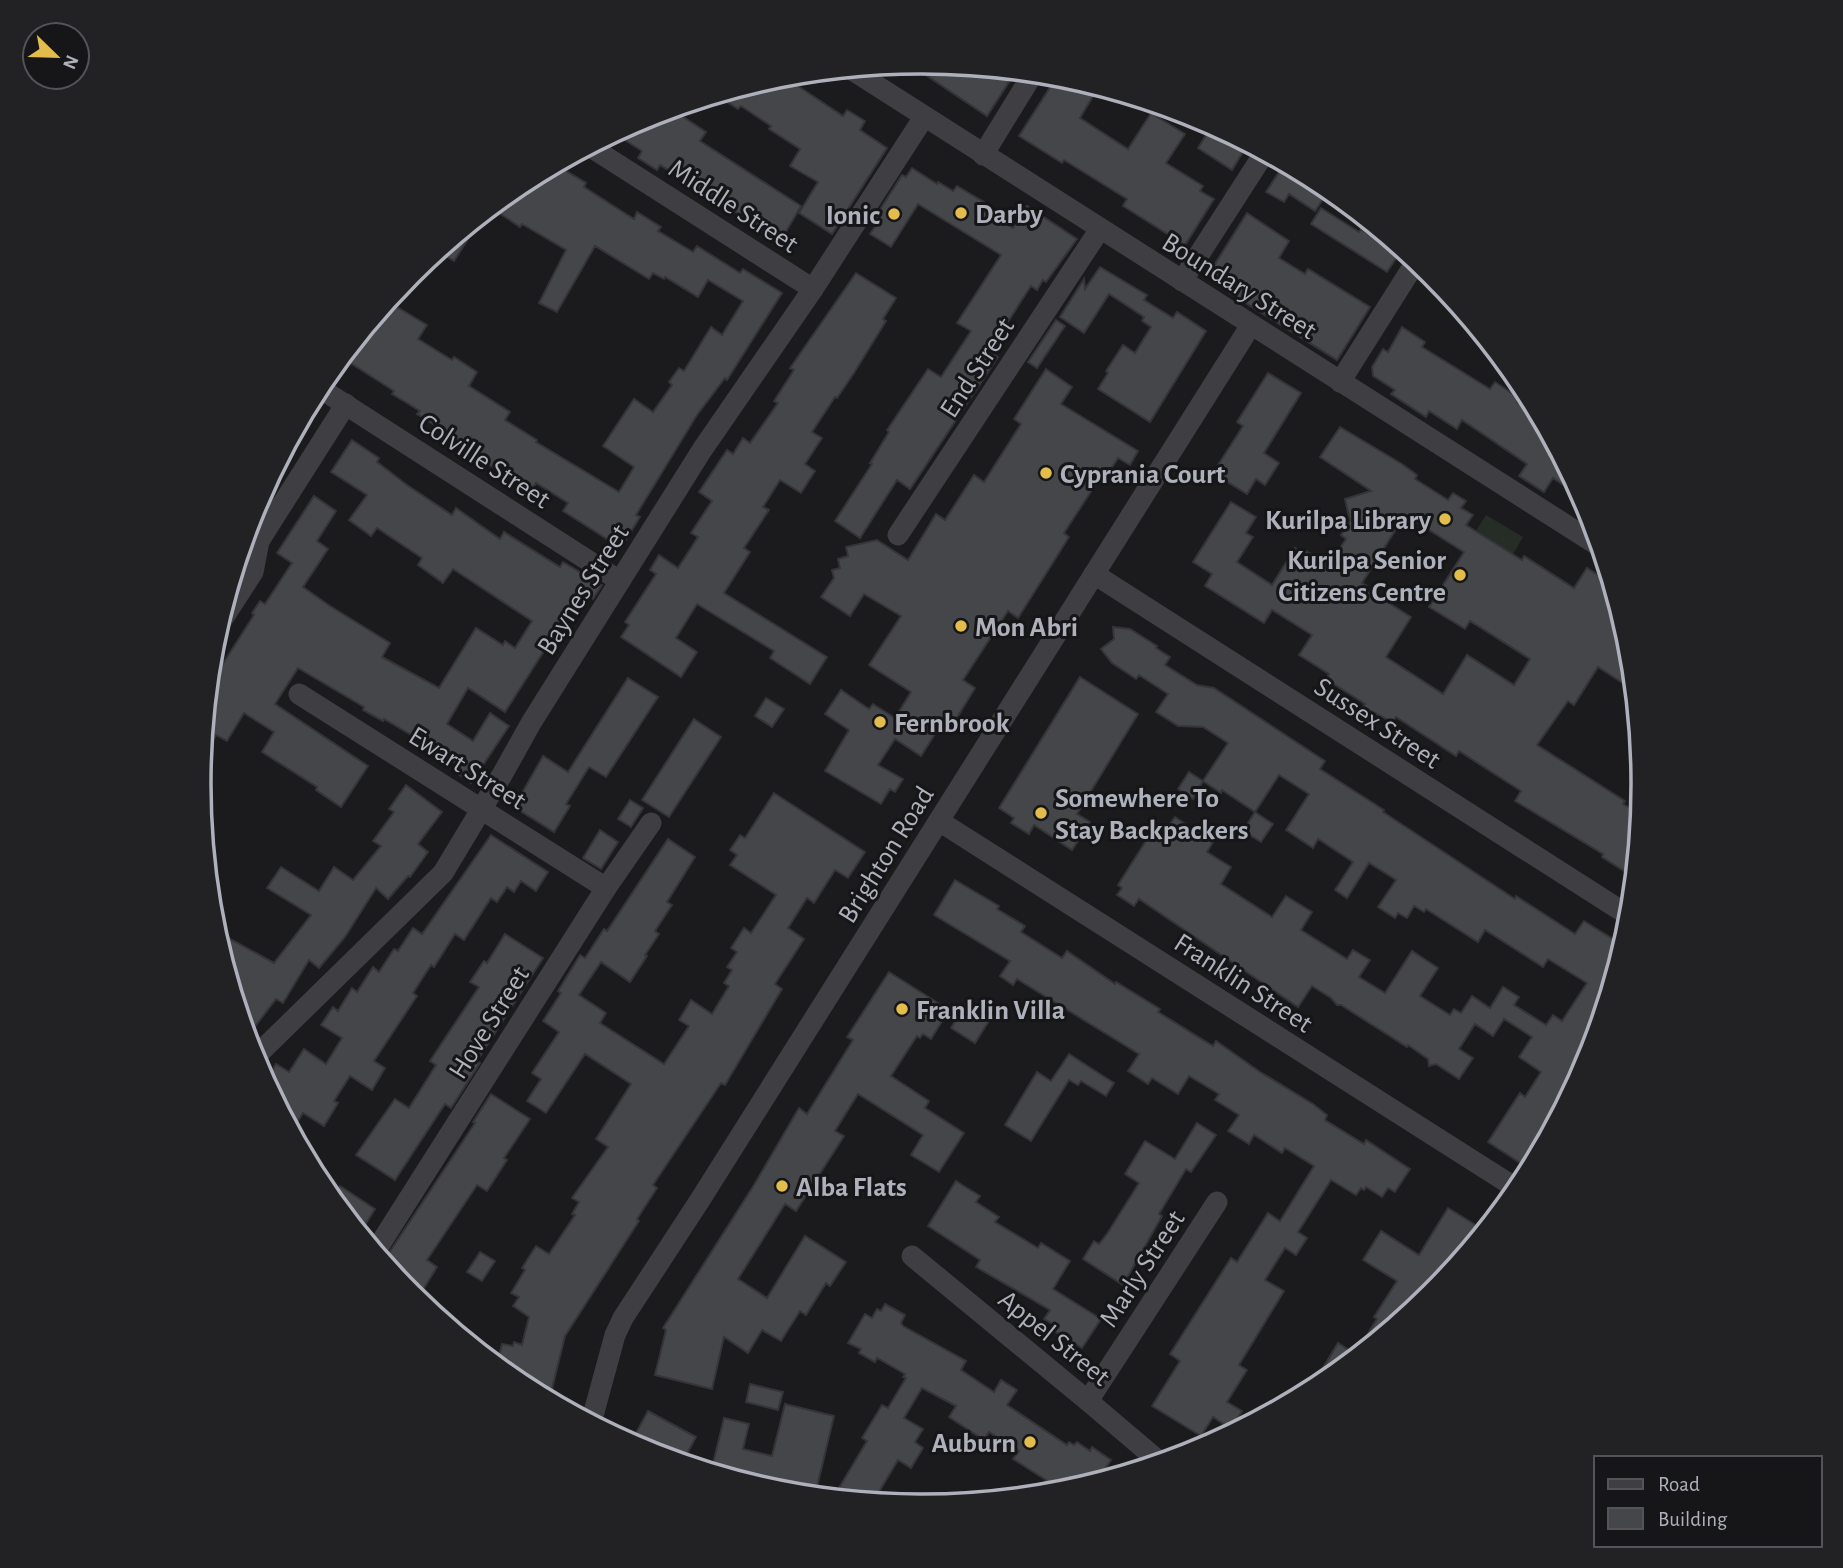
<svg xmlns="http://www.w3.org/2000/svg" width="1843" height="1568" viewBox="0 0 1843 1568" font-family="'Alegreya Sans',sans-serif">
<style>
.green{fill:#252d26}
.building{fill:#45464a;stroke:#353539;stroke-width:2;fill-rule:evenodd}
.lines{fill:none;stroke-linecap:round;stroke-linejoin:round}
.minor{stroke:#3e3e43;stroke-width:21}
.poi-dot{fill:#e3bd4c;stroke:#161618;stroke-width:2.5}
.labels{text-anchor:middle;stroke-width:6;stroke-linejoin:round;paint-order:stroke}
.street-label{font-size:28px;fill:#aeb1bb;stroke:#161618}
.poi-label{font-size:28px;font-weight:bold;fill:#aeb1bb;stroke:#161618;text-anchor:start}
.rim{fill:none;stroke:#aeb1bb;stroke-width:3.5}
</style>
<rect width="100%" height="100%" fill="#1b1b1d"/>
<path class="green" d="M 1486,515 L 1523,537 L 1513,554 L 1476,531 Z"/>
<g class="building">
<path d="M 922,61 L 935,63 L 1016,71 L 987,116 L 908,63 Z"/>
<path d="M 802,73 L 795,84 L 843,116 L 847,110 L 865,121 L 860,130 L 887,148 L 832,234 L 799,213 L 818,182 L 790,166 L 800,149 L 769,129 L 771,126 L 741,106 L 738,109 L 716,95 L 781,75 Z"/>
<path d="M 1058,75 L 1099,86 L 1080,118 L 1128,149 L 1151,113 L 1185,134 L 1166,163 L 1203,186 L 1200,191 L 1214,199 L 1185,245 L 1123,206 L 1127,199 L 1064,160 L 1062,163 L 1019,136 Z"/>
<path d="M 673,110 L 706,132 L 700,141 L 801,206 L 780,242 L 756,229 L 758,226 L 660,165 L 657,170 L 638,158 L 642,151 L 623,139 L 633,122 L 659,112 L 668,118 Z"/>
<path d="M 1213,124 L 1245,141 L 1241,148 L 1244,150 L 1232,170 L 1198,148 Z"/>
<path d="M 1285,163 L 1329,190 L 1315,211 L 1289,194 L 1284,202 L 1266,192 Z"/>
<path d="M 551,166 L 559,172 L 561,168 L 586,183 L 584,187 L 634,219 L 637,212 L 661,227 L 658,231 L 693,252 L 697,246 L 740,273 L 743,269 L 782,293 L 727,380 L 725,378 L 697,415 L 636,515 L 640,517 L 621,548 L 563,511 L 568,503 L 536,483 L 531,491 L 451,441 L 454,437 L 417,414 L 420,411 L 392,394 L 394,391 L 341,357 L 387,301 L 427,325 L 418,339 L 452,360 L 454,357 L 477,372 L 469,386 L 510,412 L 505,420 L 537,440 L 536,442 L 619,492 L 634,467 L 603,446 L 634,399 L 653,412 L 672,385 L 669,382 L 679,368 L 684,371 L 711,327 L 722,335 L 743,301 L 708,280 L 698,297 L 665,277 L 664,279 L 653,273 L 649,279 L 595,246 L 557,312 L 539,303 L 566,250 L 522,224 L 520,227 L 490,207 L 520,183 Z"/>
<path d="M 912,168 L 937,184 L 938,182 L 953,191 L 957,186 L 984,202 L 979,209 L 1013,228 L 1027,206 L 1077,239 L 1046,282 L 1043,280 L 1037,290 L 1031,286 L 989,351 L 998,357 L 910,489 L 897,480 L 860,538 L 835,521 L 872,464 L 870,463 L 889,432 L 887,430 L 928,369 L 941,377 L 971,331 L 957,323 L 1001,255 L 918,204 L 891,247 L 870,234 L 876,225 L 872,222 L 902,175 L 906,177 Z"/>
<path d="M 1321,208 L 1359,232 L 1361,229 L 1370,235 L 1376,226 L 1396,243 L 1392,249 L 1399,254 L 1387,272 L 1311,224 Z"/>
<path d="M 1247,213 L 1289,241 L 1279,258 L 1305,274 L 1308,269 L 1370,307 L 1337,360 L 1228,292 L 1230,289 L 1208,275 Z"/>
<path d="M 479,217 L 481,219 L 454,261 L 438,251 Z"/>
<path d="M 1100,267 L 1147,295 L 1144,300 L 1173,318 L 1177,312 L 1206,331 L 1150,422 L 1098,389 L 1108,373 L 1106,371 L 1123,345 L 1135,353 L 1151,327 L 1142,321 L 1144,317 L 1109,294 L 1084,333 L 1060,317 L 1084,279 L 1085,289 Z"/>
<path d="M 856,273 L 896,298 L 883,319 L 886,321 L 854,373 L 837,398 L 835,397 L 812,432 L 822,438 L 805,464 L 815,471 L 801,493 L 780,480 L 763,507 L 769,510 L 744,548 L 750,552 L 724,593 L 827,657 L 810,684 L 770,658 L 774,651 L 697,604 L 676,638 L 697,652 L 681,677 L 621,637 L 629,625 L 625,622 L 656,574 L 650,570 L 659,555 L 678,568 L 698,537 L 691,533 L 712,501 L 699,492 L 727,450 L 733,454 L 743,438 L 750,443 L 778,403 L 774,401 L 794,370 L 790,368 Z"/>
<path d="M 1056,320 L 1065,326 L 1037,368 L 1028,362 Z"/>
<path d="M 1402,327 L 1425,342 L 1422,347 L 1490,389 L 1495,382 L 1519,398 L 1517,402 L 1542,419 L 1584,499 L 1553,478 L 1544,492 L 1519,476 L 1527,464 L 1462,420 L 1457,429 L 1429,411 L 1426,417 L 1391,394 L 1395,390 L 1373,376 L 1372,367 L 1383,349 L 1388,352 Z"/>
<path d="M 1046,369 L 1072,387 L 1061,404 L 1138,451 L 1130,465 L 1118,458 L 1109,472 L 1105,470 L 1064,533 L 1069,537 L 1018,618 L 1008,611 L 963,680 L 975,688 L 955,721 L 947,715 L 921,756 L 895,739 L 878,765 L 903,779 L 895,792 L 890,789 L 881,804 L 825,771 L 849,730 L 825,714 L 841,690 L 869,709 L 873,704 L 895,718 L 911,692 L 869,665 L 901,616 L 864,594 L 850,616 L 821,597 L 834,578 L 832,570 L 840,568 L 838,559 L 848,556 L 846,547 L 877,540 L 908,560 L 936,514 L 945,520 L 974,475 L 984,482 L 1021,424 L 1014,419 Z"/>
<path d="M 1268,373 L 1301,393 L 1264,453 L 1279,463 L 1265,485 L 1256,479 L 1247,494 L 1213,473 L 1243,426 L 1237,422 Z"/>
<path d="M 1340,427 L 1402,464 L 1417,475 L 1415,479 L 1448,500 L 1453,493 L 1466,501 L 1461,508 L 1473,515 L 1466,525 L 1522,560 L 1524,556 L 1574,588 L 1587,568 L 1613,585 L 1630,643 L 1635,691 L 1598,667 L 1574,705 L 1568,701 L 1537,745 L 1625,801 L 1623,804 L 1641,815 L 1635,878 L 1602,857 L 1603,854 L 1515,801 L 1521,791 L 1459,751 L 1456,756 L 1396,717 L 1392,722 L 1363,707 L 1365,704 L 1326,679 L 1329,674 L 1299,655 L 1312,635 L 1272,610 L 1264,623 L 1205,586 L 1212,574 L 1193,562 L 1231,502 L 1256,517 L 1246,533 L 1253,537 L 1237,562 L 1272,585 L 1295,548 L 1301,552 L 1303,549 L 1329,565 L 1346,539 L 1341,535 L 1350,521 L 1345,499 L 1371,491 L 1320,457 ZM 1405,515 L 1464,552 L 1429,607 L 1465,629 L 1470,621 L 1530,659 L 1514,685 L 1467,655 L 1443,694 L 1386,657 L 1411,617 L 1365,588 L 1367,586 L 1362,583 Z"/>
<path d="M 352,440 L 379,458 L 377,462 L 407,485 L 452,515 L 456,508 L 500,539 L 504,532 L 560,567 L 563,562 L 602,585 L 593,599 L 589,596 L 575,620 L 567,615 L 505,712 L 468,688 L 447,724 L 473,741 L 490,713 L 509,726 L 471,783 L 454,771 L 458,765 L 435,749 L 384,719 L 383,721 L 363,710 L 364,707 L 298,668 L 275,704 L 368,766 L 341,807 L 316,790 L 317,787 L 262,752 L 274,732 L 244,713 L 227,741 L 216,735 L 201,761 L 208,687 L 254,615 L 252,613 L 260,601 L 265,604 L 292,563 L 277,553 L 314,496 L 336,511 L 317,541 L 328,549 L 303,587 L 330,606 L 390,643 L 382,657 L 439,688 L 476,628 L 503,645 L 505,641 L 515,648 L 532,621 L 453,569 L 443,583 L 418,565 L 422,558 L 377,528 L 371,536 L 349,520 L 367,495 L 331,472 Z"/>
<path d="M 1113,627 L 1130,629 L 1157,646 L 1156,648 L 1170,657 L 1165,665 L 1197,685 L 1214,688 L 1325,761 L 1320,769 L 1384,810 L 1383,812 L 1515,899 L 1516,896 L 1575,934 L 1584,921 L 1624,946 L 1589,1061 L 1531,1170 L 1488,1142 L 1520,1093 L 1525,1097 L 1541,1072 L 1519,1057 L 1532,1037 L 1504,1019 L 1493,1036 L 1475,1024 L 1459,1049 L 1473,1058 L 1459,1079 L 1436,1064 L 1429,1066 L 1428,1059 L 1408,1045 L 1407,1047 L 1341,1005 L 1337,1005 L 1331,998 L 1312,986 L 1298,1007 L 1139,899 L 1134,906 L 1117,895 L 1122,888 L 1118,885 L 1156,825 L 1165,831 L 1175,817 L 1213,842 L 1207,852 L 1231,867 L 1221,884 L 1272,917 L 1286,896 L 1312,912 L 1301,930 L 1347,959 L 1353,950 L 1370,960 L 1359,977 L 1385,993 L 1412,951 L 1438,968 L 1420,996 L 1450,1015 L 1454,1009 L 1461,1013 L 1472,996 L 1490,1008 L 1503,987 L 1519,997 L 1514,1005 L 1546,1025 L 1553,1015 L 1562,1021 L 1587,983 L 1548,959 L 1543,967 L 1485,930 L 1478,942 L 1426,909 L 1424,912 L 1414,906 L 1407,918 L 1398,913 L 1395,918 L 1378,907 L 1396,880 L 1369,863 L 1347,898 L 1335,890 L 1353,862 L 1318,839 L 1313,848 L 1286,830 L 1309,794 L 1279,775 L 1255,812 L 1222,790 L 1221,793 L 1203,781 L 1228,743 L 1203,727 L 1178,726 L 1156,712 L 1168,694 L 1139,675 L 1136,679 L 1112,663 L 1101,649 L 1114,639 Z"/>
<path d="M 1080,677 L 1138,714 L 1077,814 L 1090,822 L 1072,850 L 1034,825 L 1029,834 L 1011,823 L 1014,818 L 999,808 Z"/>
<path d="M 628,678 L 658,697 L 606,777 L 589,767 L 566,804 L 570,806 L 554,832 L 514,807 L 543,756 L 568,772 Z"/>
<path d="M 766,698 L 784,709 L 772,727 L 755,716 Z"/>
<path d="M 694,719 L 721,737 L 669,817 L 642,800 Z"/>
<path d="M 1189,772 L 1203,781 L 1193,799 L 1178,789 Z"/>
<path d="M 406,785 L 442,812 L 418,844 L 428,852 L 410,877 L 408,876 L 388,899 L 376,888 L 345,937 L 319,968 L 309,960 L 283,1003 L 276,999 L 247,1037 L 214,930 L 274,963 L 311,915 L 267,888 L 281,867 L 319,891 L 334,867 L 353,880 L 381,846 L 373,841 L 394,812 L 389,809 Z"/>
<path d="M 774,793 L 865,852 L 848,878 L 835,870 L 814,903 L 807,898 L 788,928 L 804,939 L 775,984 L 782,989 L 725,1085 L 721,1083 L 653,1185 L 657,1188 L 637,1219 L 639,1221 L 565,1336 L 549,1401 L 520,1385 L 497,1366 L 502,1344 L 513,1346 L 514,1342 L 522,1345 L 529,1317 L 513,1306 L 519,1297 L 511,1293 L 525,1270 L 522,1268 L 536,1246 L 549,1254 L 575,1215 L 572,1214 L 579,1202 L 572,1198 L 608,1147 L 596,1139 L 631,1084 L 585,1054 L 546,1113 L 527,1101 L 541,1079 L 532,1073 L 559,1032 L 543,1021 L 561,993 L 558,991 L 580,955 L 585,958 L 604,929 L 607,931 L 668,839 L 695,857 L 667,902 L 672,905 L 655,931 L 659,934 L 645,955 L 647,956 L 630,982 L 601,962 L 579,995 L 606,1013 L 600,1023 L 664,1064 L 689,1026 L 679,1020 L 691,1000 L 712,1014 L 729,986 L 724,983 L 732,970 L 727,967 L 737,952 L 731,948 L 744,928 L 751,933 L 776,895 L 730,865 L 737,855 L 730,850 L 740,835 L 745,838 Z"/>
<path d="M 630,800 L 643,808 L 631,827 L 618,819 Z"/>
<path d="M 1255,812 L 1273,824 L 1261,842 L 1243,831 Z"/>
<path d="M 600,830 L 618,842 L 601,869 L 583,858 Z"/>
<path d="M 491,835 L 548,872 L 536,891 L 521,881 L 514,892 L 507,887 L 497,902 L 491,898 L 464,940 L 455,934 L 434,967 L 431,965 L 413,993 L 417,996 L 374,1061 L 385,1068 L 372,1090 L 350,1076 L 334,1101 L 338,1103 L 324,1126 L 303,1113 L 292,1131 L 265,1082 L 276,1064 L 289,1072 L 304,1049 L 326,1064 L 342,1038 L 321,1025 L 333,1007 L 338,1011 L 352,988 L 357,992 L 373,967 L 379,972 L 394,949 L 398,951 L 413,928 L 422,934 Z"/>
<path d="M 955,880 L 999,906 L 997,909 L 1025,926 L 1021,932 L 1062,958 L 1067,951 L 1115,984 L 1116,982 L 1160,1009 L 1158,1012 L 1213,1046 L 1216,1041 L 1260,1072 L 1313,1104 L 1327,1115 L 1325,1120 L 1364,1144 L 1366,1140 L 1410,1169 L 1395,1192 L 1388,1188 L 1382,1197 L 1366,1187 L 1364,1190 L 1361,1188 L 1356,1195 L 1331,1180 L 1298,1232 L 1307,1238 L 1296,1255 L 1285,1248 L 1265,1280 L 1284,1291 L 1239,1365 L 1247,1370 L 1227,1402 L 1242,1411 L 1231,1429 L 1213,1417 L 1201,1436 L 1152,1406 L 1180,1361 L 1170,1354 L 1231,1258 L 1237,1262 L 1268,1213 L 1280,1221 L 1314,1166 L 1285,1148 L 1282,1153 L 1254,1135 L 1249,1144 L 1228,1131 L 1239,1115 L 1215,1100 L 1219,1094 L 1189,1076 L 1178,1094 L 1152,1078 L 1148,1084 L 1128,1071 L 1139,1054 L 1017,979 L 1013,985 L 1000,976 L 1010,961 L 934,915 Z"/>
<path d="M 505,934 L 543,958 L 477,1061 L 480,1063 L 451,1108 L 445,1104 L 395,1180 L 356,1155 L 395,1099 L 409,1108 L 436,1065 L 430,1061 L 479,987 L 470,982 L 484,961 L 487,963 Z"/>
<path d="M 889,972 L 949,1010 L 931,1039 L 923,1034 L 920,1038 L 917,1036 L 891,1076 L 929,1101 L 925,1108 L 964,1133 L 939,1172 L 911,1155 L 923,1135 L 858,1094 L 835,1131 L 844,1136 L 796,1211 L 785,1204 L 738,1279 L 767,1298 L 805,1236 L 846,1262 L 830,1286 L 826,1283 L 806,1315 L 800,1311 L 781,1341 L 762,1330 L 748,1353 L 724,1337 L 712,1389 L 655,1375 L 666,1330 L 663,1328 L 754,1185 L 799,1108 L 807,1114 L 853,1040 L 847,1037 Z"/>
<path d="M 968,1000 L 992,1016 L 975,1043 L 951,1028 Z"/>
<path d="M 1069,1054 L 1114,1083 L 1106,1096 L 1081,1081 L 1078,1085 L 1069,1080 L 1031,1141 L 1005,1125 L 1037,1072 L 1051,1081 Z"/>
<path d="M 491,1094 L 530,1119 L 504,1158 L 507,1160 L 487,1191 L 477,1185 L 427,1260 L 437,1267 L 421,1293 L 394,1275 L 383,1262 L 475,1123 L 473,1122 Z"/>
<path d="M 1197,1123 L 1216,1135 L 1191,1172 L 1186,1169 L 1159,1214 L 1162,1216 L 1123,1285 L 1083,1259 L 1094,1241 L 1099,1244 L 1107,1234 L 1139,1183 L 1125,1174 L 1145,1141 L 1175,1159 Z"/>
<path d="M 956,1181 L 980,1196 L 976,1202 L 999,1217 L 995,1222 L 1038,1248 L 1041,1243 L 1070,1261 L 1053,1289 L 1101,1319 L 1082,1348 L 1054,1331 L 1056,1326 L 1044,1319 L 1050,1310 L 976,1267 L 980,1260 L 928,1226 Z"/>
<path d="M 340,1186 L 375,1209 L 360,1233 L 332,1199 Z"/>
<path d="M 1448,1208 L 1479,1227 L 1465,1250 L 1468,1252 L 1432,1295 L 1335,1375 L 1323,1368 L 1338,1343 L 1355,1354 L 1377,1319 L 1374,1317 L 1397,1281 L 1363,1260 L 1381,1231 L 1419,1255 Z"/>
<path d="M 480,1252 L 495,1261 L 482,1281 L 467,1272 Z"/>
<path d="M 885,1304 L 905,1315 L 901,1323 L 903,1326 L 966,1361 L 961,1370 L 994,1392 L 1001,1380 L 1017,1390 L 1007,1405 L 1067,1445 L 1069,1442 L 1074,1445 L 1077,1442 L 1090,1451 L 1092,1447 L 1111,1460 L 1105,1469 L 1116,1477 L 1062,1493 L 1037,1495 L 1046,1480 L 1013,1459 L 1019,1451 L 989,1432 L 984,1440 L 949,1417 L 956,1406 L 922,1388 L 904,1418 L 923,1429 L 915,1442 L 923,1448 L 911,1468 L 898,1460 L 873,1502 L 859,1501 L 839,1488 L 867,1441 L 862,1438 L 882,1405 L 888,1408 L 906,1378 L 903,1377 L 905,1374 L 877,1358 L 875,1362 L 859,1353 L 861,1349 L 848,1343 L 865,1314 L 872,1318 L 877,1309 L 881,1311 Z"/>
<path d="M 750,1384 L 783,1392 L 778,1410 L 746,1402 Z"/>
<path d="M 785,1404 L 834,1416 L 817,1487 L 812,1486 L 810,1496 L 780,1493 L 711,1472 L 724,1418 L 749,1424 L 743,1449 L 772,1456 Z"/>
<path d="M 648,1411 L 696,1437 L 682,1463 L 645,1452 L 630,1444 Z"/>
</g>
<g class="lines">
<g class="minor">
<path d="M 849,68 L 1602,548"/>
<path d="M 589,146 L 813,289"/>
<path d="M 983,155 L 1034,72"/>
<path d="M 1182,281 L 1265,152"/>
<path d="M 1340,382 L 1417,260"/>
<path d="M 318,387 L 620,581"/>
<path d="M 898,535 L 1100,229"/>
<path d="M 1094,574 L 1631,917"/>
<path d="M 218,626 L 253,572 L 259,541 L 346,404"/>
<path d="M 299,694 L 606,888"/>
<path d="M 939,821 L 1519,1190"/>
<path d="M 253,1059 L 443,873 L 502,775 L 531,723 L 702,450 L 813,289 L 924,117"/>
<path d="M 375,1252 L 606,888 L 651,823"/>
<path d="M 912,1256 L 1088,1401 L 1161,1463"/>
<path d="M 1088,1401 L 1217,1202"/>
<path d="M 591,1423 L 615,1335 L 623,1318 L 700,1200 L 1251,325"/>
</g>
</g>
<g class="poi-dot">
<circle cx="961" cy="213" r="7"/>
<circle cx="894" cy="214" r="7"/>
<circle cx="1046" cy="473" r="7"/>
<circle cx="1445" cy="519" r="7"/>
<circle cx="1460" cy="575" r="7"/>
<circle cx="961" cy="626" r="7"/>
<circle cx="880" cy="722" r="7"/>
<circle cx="1041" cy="813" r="7"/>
<circle cx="902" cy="1009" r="7"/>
<circle cx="782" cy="1186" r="7"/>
<circle cx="1030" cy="1442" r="7"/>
</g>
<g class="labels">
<g class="street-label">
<text transform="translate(734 205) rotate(33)" y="10">Middle Street</text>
<text transform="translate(1240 285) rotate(32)" y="10">Boundary Street</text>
<text transform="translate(976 367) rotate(-57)" y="10">End Street</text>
<text transform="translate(485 460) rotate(33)" y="10">Colville Street</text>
<text transform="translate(582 589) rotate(-58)" y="10">Baynes Street</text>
<text transform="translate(1378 722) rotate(33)" y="10">Sussex Street</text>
<text transform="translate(468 767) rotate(32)" y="10">Ewart Street</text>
<text transform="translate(885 854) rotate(-58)" y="10">Brighton Road</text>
<text transform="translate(1244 982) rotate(33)" y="10">Franklin Street</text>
<text transform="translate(488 1022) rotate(-58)" y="10">Hove Street</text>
<text transform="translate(1141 1268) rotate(-57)" y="10">Marly Street</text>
<text transform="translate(1055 1337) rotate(39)" y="10">Appel Street</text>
</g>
<g class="poi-label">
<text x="975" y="223">Darby</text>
<text x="880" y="224" text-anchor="end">Ionic</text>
<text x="1060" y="483">Cyprania Court</text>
<text x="1431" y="529" text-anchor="end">Kurilpa Library</text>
<text x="1446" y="569" text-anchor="end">Kurilpa Senior<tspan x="1446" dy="32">Citizens Centre</tspan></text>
<text x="975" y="636">Mon Abri</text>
<text x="894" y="732">Fernbrook</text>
<text x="1055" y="807">Somewhere To<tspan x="1055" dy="32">Stay Backpackers</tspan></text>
<text x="916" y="1019">Franklin Villa</text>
<text x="796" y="1196">Alba Flats</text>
<text x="1016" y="1452" text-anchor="end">Auburn</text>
</g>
</g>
<path d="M0 0H1843V1568H0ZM211 784a710 710 0 1 1 1420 0a710 710 0 1 1-1420 0Z" fill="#222225" fill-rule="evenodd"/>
<path class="rim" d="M211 784a710 710 0 1 1 1420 0a710 710 0 1 1-1420 0Z"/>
<rect x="1594" y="1456" width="228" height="91" fill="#161618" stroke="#535459" stroke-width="2"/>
<rect x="1608" y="1479" width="35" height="10" fill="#3e3e43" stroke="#535459" stroke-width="2"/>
<text x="1658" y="1491" font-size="21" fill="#aeb1bb">Road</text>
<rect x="1608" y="1508" width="35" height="21" fill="#45464a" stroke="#535459" stroke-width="2"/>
<text x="1658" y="1526" font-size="21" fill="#aeb1bb">Building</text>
<g transform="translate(56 56) rotate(113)"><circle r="33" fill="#161618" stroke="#535459" stroke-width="2"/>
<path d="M0-5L12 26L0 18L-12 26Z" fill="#e3bd4c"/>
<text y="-10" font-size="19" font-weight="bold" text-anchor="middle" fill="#aeb1bb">N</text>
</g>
</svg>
